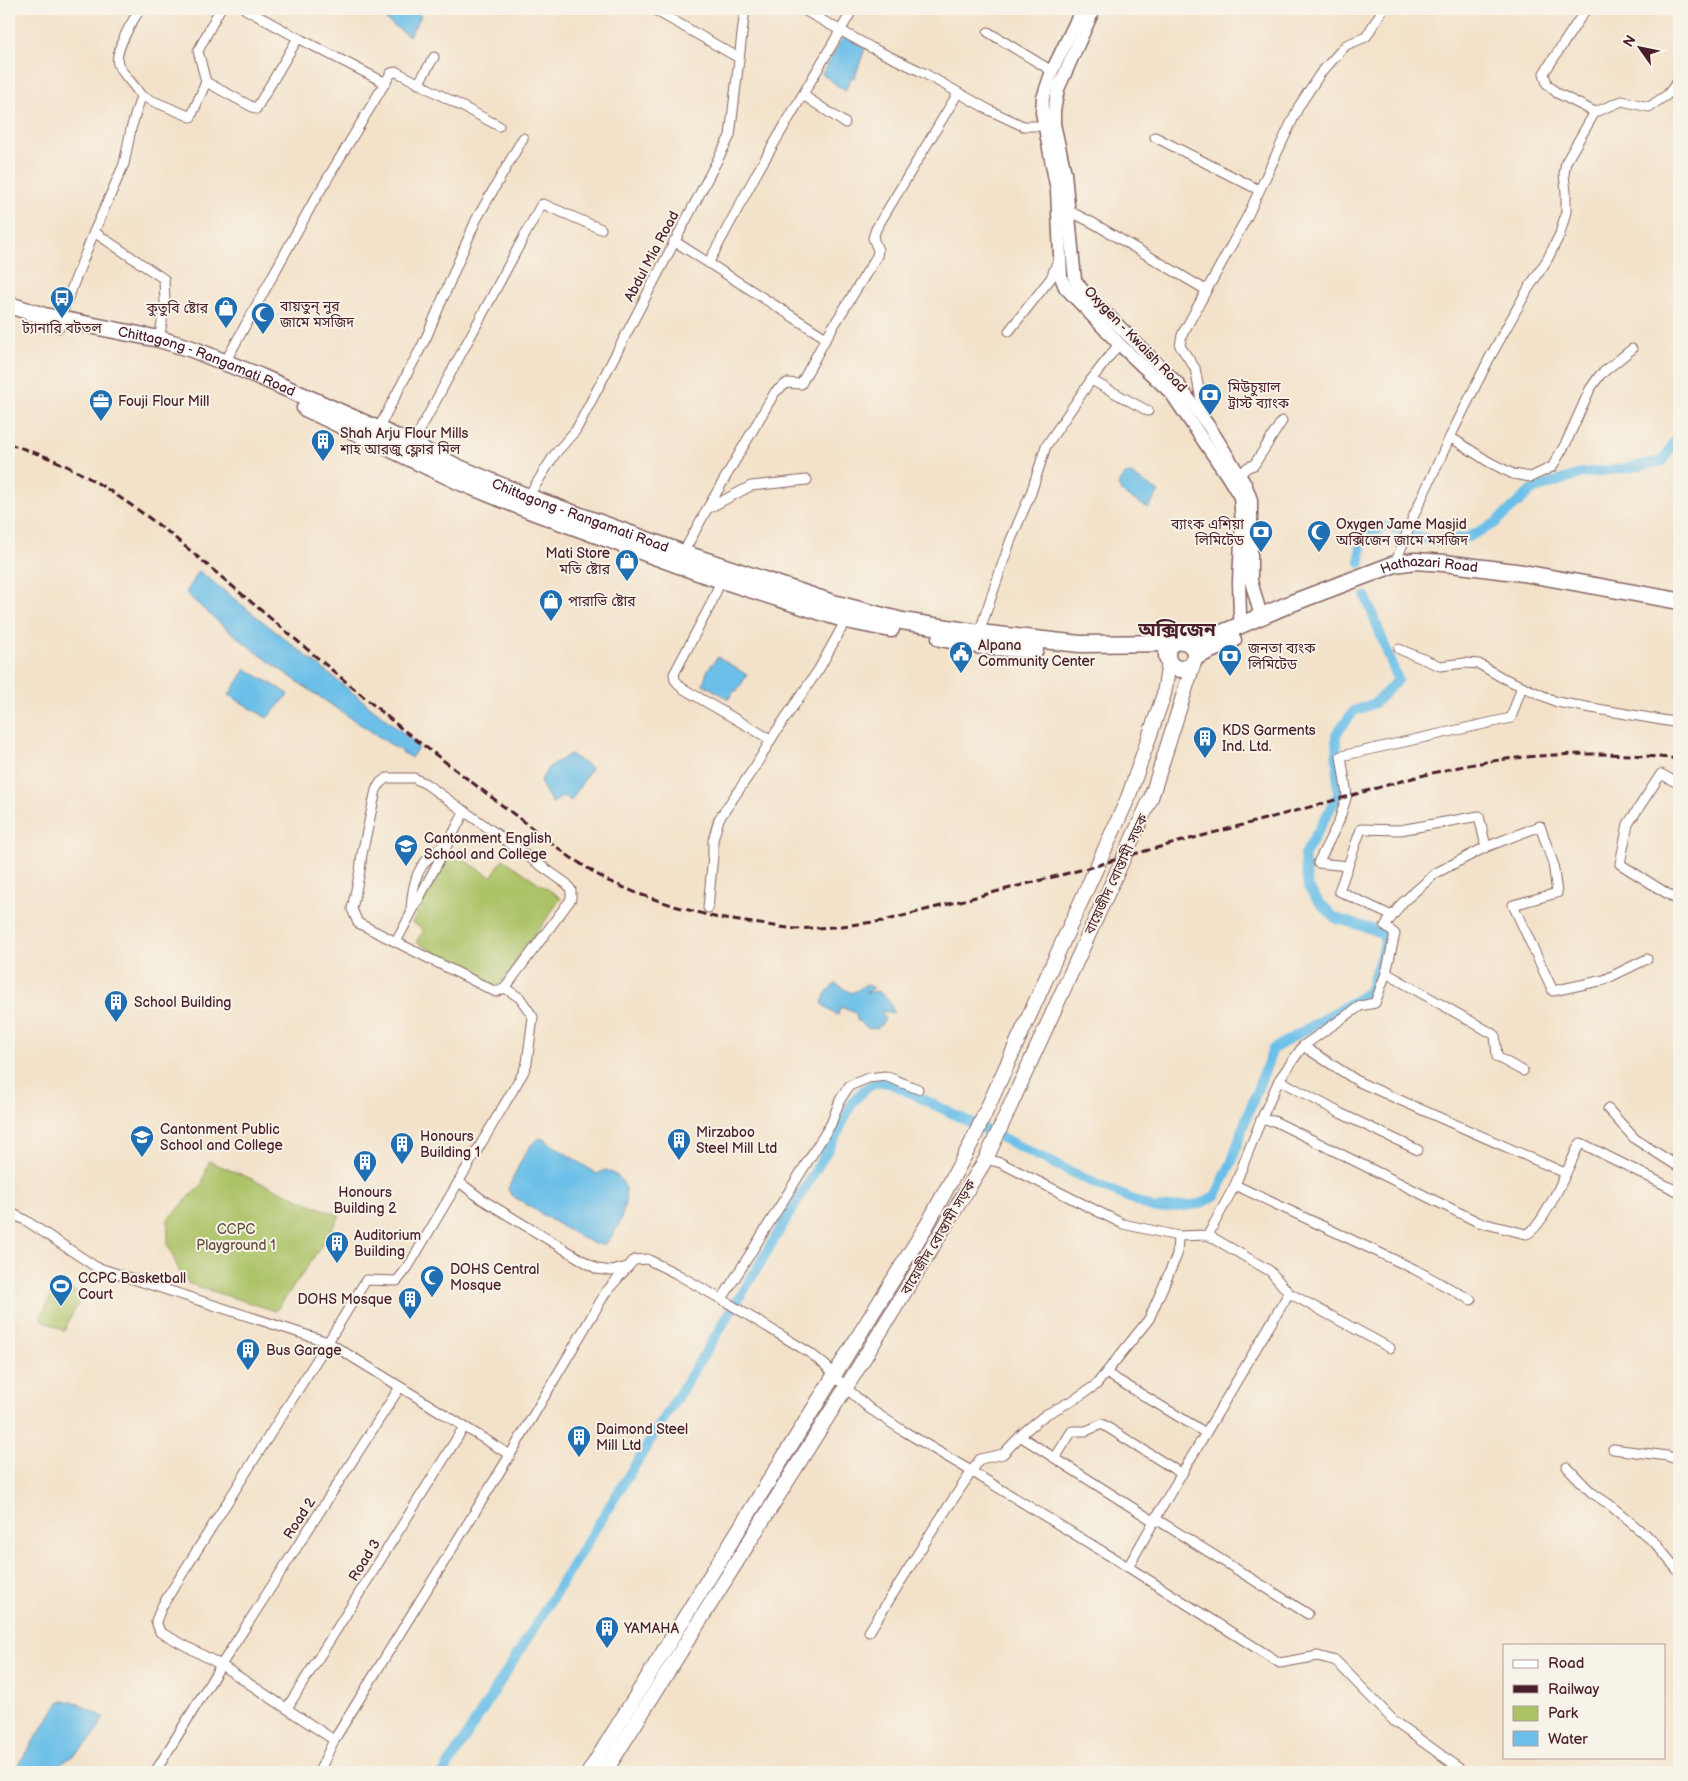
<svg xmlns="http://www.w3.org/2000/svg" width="1688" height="1781" viewBox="0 0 1688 1781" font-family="'Balsamiq Sans','Noto Sans Bengali',sans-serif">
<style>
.green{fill:#acc266;stroke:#7b7048}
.water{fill:#6cbfe8;stroke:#5b6f8a}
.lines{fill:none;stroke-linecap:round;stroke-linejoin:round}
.canal{stroke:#6cbfe8;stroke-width:10}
.street-casing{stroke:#856362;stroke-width:11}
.secondary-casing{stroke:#856362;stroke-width:15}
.primary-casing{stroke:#856362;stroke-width:16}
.highway-casing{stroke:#856362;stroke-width:19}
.street{stroke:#fff;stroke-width:9}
.secondary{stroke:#fff;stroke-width:12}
.primary{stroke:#fff;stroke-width:14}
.highway{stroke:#fff;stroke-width:16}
.rail{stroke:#4a1f2b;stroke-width:3;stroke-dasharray:8 4;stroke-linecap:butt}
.labels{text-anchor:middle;stroke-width:4;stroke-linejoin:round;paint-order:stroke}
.street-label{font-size:14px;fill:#4a1f2b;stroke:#f7f3e8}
.poi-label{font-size:14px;fill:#4a1f2b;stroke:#f7f3e8;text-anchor:start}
.park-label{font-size:14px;fill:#67503d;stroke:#f7f3e8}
.district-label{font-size:19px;font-weight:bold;fill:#4a1f2b;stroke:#f7f3e8}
</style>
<rect width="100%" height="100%" fill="#f7f3e8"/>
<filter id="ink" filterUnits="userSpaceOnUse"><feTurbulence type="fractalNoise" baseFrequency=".02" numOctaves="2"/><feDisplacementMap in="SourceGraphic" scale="10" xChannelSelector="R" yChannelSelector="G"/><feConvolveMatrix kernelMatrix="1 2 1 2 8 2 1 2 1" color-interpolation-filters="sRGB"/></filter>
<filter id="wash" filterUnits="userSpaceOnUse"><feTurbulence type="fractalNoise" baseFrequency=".0096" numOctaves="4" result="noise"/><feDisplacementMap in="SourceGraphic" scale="20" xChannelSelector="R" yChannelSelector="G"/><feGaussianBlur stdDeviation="1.12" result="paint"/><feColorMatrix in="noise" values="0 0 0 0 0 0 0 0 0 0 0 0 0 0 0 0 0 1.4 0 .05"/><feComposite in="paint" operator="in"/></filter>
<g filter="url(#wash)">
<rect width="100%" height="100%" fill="#f3e2c9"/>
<g class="green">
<path d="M 452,852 L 491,877 L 503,859 L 561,898 L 498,988 L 416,942 L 424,930 L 412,922 Z"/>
<path d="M 209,1161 L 340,1216 L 310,1263 L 276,1311 L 189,1284 L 181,1275 L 168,1245 L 168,1219 L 202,1184 Z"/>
<path d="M 57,1283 L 82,1295 L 64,1331 L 40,1319 Z"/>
</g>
<g class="water">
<path d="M 385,9 L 410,9 L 421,16 L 409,36 L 387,21 Z"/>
<path d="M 844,36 L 865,48 L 855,77 L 851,78 L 845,91 L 822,74 Z"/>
<path d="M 1131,474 L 1159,492 L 1148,508 L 1122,493 L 1118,484 L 1125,475 Z"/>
<path d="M 199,571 L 391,723 L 419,746 L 411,758 C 334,706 254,657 186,593 Z"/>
<path d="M 718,657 L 747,675 L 737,691 L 735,690 L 729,699 L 703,684 L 708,669 Z"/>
<path d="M 246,669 L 289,694 L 267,718 L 229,695 Z"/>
<path d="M 570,754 L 591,768 L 571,801 L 564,796 L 552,803 L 540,782 L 548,768 Z"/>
<path d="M 836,984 C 853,993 849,997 866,984 L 874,988 L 866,993 L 878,991 C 886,997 893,1003 893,1013 L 881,1011 L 885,1020 L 878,1028 L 869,1029 L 857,1020 L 856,1013 L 840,1007 L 838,1015 L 833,1013 L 822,1004 C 824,995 828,988 836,984 Z"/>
<path d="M 540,1138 L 545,1140 L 594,1172 L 597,1174 L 605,1170 C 612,1172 622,1178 624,1185 C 630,1201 618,1234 605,1244 L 594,1244 L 561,1226 L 511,1195 L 508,1189 C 514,1176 527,1143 540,1138 Z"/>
<path d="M 60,1701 L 73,1701 L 104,1717 C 92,1745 77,1753 52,1770 L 52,1772 L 13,1772 Z"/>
</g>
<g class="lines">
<g class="canal">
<path d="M 1360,563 L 1361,542 L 1385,526 L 1434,541 L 1468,537 L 1494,524 L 1532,490 L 1583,473 L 1628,468 L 1663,461 L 1679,434"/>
<path d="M 444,1772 L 744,1290 L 835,1138 L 852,1103 L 865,1089 L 875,1083 L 890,1083 L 1094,1183 L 1155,1209 L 1200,1204 L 1216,1195 L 1232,1161 L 1243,1127 L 1273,1049 L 1369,992 L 1385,943 L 1383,935 L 1372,929 L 1335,918 L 1318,901 L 1308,887 L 1304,856 L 1338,795 L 1336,734 L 1354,711 L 1375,703 L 1398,680 L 1366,597"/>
</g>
</g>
</g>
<g filter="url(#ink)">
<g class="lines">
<g class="street-casing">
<g id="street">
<path d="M 245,9 L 298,38"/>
<path d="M 653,9 L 739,58"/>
<path d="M 802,9 L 872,48 L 920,71 L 991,111 L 1023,126 L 1044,126"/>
<path d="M 988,32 L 1052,71"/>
<path d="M 206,82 L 198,51 L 220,9"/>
<path d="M 418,84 L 434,57"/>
<path d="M 803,95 L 845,123"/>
<path d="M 141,96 L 191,117 L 206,82 L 256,109 L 298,38 L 386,83"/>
<path d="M 1595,112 L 1622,101 L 1649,107 L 1667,95 L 1679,80"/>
<path d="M 1155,137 L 1259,190"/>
<path d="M 1069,211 L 1093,223 L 1206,290"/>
<path d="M 94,232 L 164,279 L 165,303 L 159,341"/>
<path d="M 674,241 L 826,338"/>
<path d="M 709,262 L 758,171 L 853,9"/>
<path d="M 59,328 L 62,313 L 94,232 L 124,164 L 131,129 L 141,96 C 135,85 121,73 118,64 C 114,51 133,20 140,9"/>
<path d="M 1009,331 L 1051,278 L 1058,260"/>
<path d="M 223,366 L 311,206 L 391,73 L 397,72 L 499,126"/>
<path d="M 1091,380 L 1148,411"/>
<path d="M 1200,414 L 1201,400 L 1195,368 L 1180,346 L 1182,335 L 1247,217 L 1299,106 L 1320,74 L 1346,45 L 1366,37 L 1383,9"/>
<path d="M 377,431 L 426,338 L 476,220 L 523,138"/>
<path d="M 1450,437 L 1489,462 L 1513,474 L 1531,477 L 1552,467 L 1566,443 L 1590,389 L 1600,375 L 1632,349"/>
<path d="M 412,445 L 541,205 L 543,204 L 601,229"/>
<path d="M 1239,475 L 1248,467 L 1254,465 L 1282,421"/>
<path d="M 528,497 L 555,454 L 576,430 L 730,136 L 745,9"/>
<path d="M 707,509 L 775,392 L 787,383 L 801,384 L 826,338 L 877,256 L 878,250 L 873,238 L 876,229 L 958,93"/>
<path d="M 683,553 L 707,509 L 751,486 L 807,480"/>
<path d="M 1395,564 L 1414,515 L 1450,437 L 1489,359 L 1528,289 L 1547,260 L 1560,234 L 1566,212 L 1566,192 L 1564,174 L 1566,162 L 1595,112 L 1557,93 L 1547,84 L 1544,73 L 1586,9"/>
<path d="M 721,580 L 711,604 L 674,674 L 675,680 L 682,688 L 770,739"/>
<path d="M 979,633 L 1010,542 L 1031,493 L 1046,446 L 1091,380 L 1119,344"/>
<path d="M 1399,649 L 1440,666 L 1465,663 L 1479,664 L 1501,677 L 1557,702 L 1679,723"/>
<path d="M 387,778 L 414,778 L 426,784 L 567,884 L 571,890 L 571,899 L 505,988 L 496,992 L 358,923 L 352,909 L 360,871 L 362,854 L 376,790 L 381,782 Z"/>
<path d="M 1679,784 L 1661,774 L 1628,824 L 1620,864 L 1679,901"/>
<path d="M 1348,866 L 1318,863 L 1339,821 L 1347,795 L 1341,756 L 1511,718 L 1522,686"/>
<path d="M 708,908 L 713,855 L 713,840 L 719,819 L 756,765 L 775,733 L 819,669 L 846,620"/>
<path d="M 411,910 C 412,894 414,875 425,862 C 431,855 439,849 446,843"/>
<path d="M 1392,916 L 1339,891 L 1361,829 L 1400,830 L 1479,816 L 1486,847"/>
<path d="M 396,942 L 465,811"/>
<path d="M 1386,973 L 1495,1035 L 1497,1057 L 1523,1071"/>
<path d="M 505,988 L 520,998 L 533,1017 L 527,1063 L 523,1073 L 408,1267 L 397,1281 L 366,1280 L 328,1342 L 510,1455"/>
<path d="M 1303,1046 L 1359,1082 L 1565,1173"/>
<path d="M 1279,1080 L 1342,1114 L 1418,1150"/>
<path d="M 1608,1109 L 1635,1139 L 1679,1167"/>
<path d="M 1261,1120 L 1279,1080 L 1303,1046 L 1360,1006 L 1375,1003 L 1386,973 L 1395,934 L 1385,926 L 1402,903 L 1436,873 L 1486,847 L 1540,826 L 1553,863 L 1557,893 L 1513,905 L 1553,991 L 1604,980 L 1647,959"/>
<path d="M 986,1159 L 1001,1163 L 1123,1224 L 1178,1236 L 1208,1235 L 1235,1185 L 1261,1120 L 1274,1121 L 1478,1222 L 1526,1234 C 1543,1230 1570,1163 1579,1145 L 1581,1143 L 1679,1192"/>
<path d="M 459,1182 L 483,1200 L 597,1269 L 612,1271 L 627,1267"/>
<path d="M 1235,1185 L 1414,1269 L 1471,1300"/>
<path d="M 9,1212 L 25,1220 L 96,1267 L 328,1342 L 162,1606 L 156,1621 L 160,1632 L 221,1665 L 334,1740"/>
<path d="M 1208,1235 L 1270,1271 L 1289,1293"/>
<path d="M 722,1299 L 831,1124 L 840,1100 L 849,1086 L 868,1078 L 885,1076 L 918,1089"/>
<path d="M 1390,1348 L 1289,1293 L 1169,1495 L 1128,1567 L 1280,1663 L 1318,1656 L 1336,1661 L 1395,1722 L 1465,1772"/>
<path d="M 1106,1373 L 1206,1433"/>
<path d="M 1020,1436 L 1155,1522"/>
<path d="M 1613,1449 L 1667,1456 L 1679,1460"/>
<path d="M 1055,1458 L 1072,1431 L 1086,1431 L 1102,1424 L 1182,1474"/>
<path d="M 1567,1467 L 1591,1492 L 1610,1505 L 1655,1543 L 1679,1572"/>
<path d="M 1156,1519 L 1308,1614"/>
<path d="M 869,1632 L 934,1528 L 980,1459 L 1003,1454 L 1024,1432 L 1045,1415 L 1075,1399 L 1096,1385 L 1149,1319 L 1177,1255 L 1178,1236"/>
<path d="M 287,1708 L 464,1427"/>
<path d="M 155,1772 L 221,1665 L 400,1387"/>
<path d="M 319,1772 L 334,1740 L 510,1455 L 606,1292 L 634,1260 L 647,1259 L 675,1273 L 728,1303 L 810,1353 L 825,1365 L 846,1388 L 870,1409 L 902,1430 L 971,1471 L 1128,1567"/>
</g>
</g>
<g class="secondary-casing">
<g id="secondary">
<path d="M 1082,9 L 1052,71 L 1043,98 L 1042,112 L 1057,190 L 1061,277 L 1065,287 L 1119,344 L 1171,393 L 1228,477 L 1240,497 L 1242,522 L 1239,581 L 1240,616 L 1242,625"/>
<path d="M 1094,9 L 1058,89 L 1054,111 L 1054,124 L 1065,173 L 1075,280 L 1083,291 L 1177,383 L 1210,428 L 1246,486 L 1251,500 L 1251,581 L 1261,616"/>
</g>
</g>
<g class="primary-casing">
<g id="primary">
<path d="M 589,1772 L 927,1225 L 972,1142 L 1128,798 L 1164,694 L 1169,662"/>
<path d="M 605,1772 L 855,1373 L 986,1159 L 1151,798 L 1194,662"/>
</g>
</g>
<g class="highway-casing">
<g id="highway">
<path id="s1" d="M 9,305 L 44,316 L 159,339 L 192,349 L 261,377 L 400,439 L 459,468 L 528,497 L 683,553 L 833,603 L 902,621 L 979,633 L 1080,644 L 1173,643"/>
<path d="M 305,408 L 458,481 L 529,510 L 706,575 L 846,620 L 891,629"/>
<path d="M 940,638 L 982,646 L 1035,650"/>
<circle cx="1181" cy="655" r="14"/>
<path id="s2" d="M 1189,643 L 1213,637 L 1292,603 L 1395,564 L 1415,561 L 1444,563 L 1523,573 L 1679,601"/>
<path d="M 1195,657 L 1233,640"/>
</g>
</g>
<use href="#street" class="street"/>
<use href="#secondary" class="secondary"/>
<use href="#primary" class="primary"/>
<use href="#highway" class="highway"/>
<path class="rail" d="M 9,444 C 22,448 36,453 49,458 C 92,476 132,505 168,532 L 402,729 L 570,857 L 606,880 L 639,894 L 678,907 L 718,918 L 795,929 L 833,927 L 883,921 L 1096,866 L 1123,857 C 1189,839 1255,822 1321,804 C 1375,789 1430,771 1486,762 C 1549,752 1616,752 1679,759"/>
</g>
</g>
<defs>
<g id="bus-pin" transform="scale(1.25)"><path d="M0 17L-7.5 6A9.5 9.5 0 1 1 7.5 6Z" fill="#1f6fb2" stroke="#f7f3e8"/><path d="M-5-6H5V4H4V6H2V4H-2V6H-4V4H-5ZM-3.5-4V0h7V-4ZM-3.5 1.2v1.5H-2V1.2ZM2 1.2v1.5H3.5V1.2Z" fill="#fff"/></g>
<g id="shop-pin" transform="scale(1.25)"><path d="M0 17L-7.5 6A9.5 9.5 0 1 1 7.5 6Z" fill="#1f6fb2" stroke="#f7f3e8"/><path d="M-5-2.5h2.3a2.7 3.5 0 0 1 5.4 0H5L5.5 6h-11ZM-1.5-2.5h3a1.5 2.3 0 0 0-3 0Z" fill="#fff"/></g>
<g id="mosque-pin" transform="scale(1.25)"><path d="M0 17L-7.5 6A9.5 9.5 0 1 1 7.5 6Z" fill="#1f6fb2" stroke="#f7f3e8"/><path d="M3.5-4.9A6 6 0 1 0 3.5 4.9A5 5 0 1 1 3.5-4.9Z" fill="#fff"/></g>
<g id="bank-pin" transform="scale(1.25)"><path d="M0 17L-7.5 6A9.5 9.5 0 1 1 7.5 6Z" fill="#1f6fb2" stroke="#f7f3e8"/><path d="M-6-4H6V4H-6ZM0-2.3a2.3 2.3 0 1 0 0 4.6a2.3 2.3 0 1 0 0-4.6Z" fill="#fff"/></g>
<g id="office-pin" transform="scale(1.25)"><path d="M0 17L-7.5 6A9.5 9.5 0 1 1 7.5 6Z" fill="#1f6fb2" stroke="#f7f3e8"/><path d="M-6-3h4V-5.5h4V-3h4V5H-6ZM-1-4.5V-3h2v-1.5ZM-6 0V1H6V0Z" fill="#fff"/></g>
<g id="building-pin" transform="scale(1.25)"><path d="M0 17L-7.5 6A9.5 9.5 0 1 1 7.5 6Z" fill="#1f6fb2" stroke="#f7f3e8"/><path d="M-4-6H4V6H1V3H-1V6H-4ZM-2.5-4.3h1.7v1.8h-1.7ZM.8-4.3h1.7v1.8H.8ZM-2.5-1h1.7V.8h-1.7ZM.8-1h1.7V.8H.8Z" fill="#fff"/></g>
<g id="civic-pin" transform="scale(1.25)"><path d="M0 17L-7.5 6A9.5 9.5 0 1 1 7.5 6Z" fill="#1f6fb2" stroke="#f7f3e8"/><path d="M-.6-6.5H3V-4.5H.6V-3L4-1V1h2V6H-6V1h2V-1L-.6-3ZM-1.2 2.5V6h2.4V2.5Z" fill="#fff"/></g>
<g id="school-pin" transform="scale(1.25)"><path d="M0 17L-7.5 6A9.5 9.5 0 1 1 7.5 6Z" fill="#1f6fb2" stroke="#f7f3e8"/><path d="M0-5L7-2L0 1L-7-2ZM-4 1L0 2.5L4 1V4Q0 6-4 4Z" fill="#fff"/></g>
<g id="stadium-pin" transform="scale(1.25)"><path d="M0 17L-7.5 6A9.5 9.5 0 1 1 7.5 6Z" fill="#1f6fb2" stroke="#f7f3e8"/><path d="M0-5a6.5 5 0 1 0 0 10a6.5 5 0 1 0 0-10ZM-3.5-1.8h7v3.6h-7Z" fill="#fff"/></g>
</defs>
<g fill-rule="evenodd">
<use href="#bus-pin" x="62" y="298"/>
<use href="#shop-pin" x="226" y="308"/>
<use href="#mosque-pin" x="263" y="314"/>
<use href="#bank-pin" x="1210" y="395"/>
<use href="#office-pin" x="101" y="401"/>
<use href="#building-pin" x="323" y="441"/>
<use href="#bank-pin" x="1261" y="532"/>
<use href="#mosque-pin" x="1319" y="532"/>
<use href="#shop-pin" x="627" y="561"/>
<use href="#shop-pin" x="551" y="601"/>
<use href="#civic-pin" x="961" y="653"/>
<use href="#bank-pin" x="1230" y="656"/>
<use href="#building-pin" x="1205" y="738"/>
<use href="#school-pin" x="406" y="846"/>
<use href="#building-pin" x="116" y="1002"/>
<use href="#school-pin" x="142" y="1137"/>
<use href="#building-pin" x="679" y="1140"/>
<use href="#building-pin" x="402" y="1144"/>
<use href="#building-pin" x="365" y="1162"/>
<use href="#building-pin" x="337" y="1243"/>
<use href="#mosque-pin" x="432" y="1277"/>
<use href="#stadium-pin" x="61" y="1286"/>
<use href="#building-pin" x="410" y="1299"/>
<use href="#building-pin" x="248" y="1350"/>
<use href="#building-pin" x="579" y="1437"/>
<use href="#building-pin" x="607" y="1628"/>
</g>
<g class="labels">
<g class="street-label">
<text transform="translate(651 256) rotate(-62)" y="5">Abdul Mia Road</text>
<text transform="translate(1136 339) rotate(46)" y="5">Oxygen - Kwaish Road</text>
<text dy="5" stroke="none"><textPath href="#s1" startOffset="206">Chittagong - Rangamati Road</textPath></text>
<text dy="5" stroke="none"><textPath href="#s1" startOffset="611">Chittagong - Rangamati Road</textPath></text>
<text dy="5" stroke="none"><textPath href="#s2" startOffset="255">Hathazari Road</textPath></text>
<text transform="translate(1116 874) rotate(-65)" y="5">বায়েজীদ বোস্তামী সড়ক</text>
<text transform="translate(938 1237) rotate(-59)" y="5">বায়েজীদ বোস্তামী সড়ক</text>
<text transform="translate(299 1518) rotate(-57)" y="5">Road 2</text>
<text transform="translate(364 1560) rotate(-58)" y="5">Road 3</text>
</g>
<g class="poi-label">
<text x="280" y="311">বায়তুন্ নুর<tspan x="280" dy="16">জামে মসজিদ</tspan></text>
<text x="208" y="313" text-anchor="end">কুতুবি ষ্টোর</text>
<text x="62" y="333" text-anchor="middle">ট্যানারি বটতল</text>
<text x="1228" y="392">মিউচুয়াল<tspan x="1228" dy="16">ট্রাস্ট ব্যাংক</tspan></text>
<text x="118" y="406">Fouji Flour Mill</text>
<text x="340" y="438">Shah Arju Flour Mills<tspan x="340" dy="16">শাহ আরজু ফ্লোর মিল</tspan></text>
<text x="1244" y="529" text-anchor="end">ব্যাংক এশিয়া<tspan x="1244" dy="16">লিমিটেড</tspan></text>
<text x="1336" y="529">Oxygen Jame Masjid<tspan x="1336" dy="16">অক্সিজেন জামে মসজিদ</tspan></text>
<text x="610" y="558" text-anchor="end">Mati Store<tspan x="610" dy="16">মতি ষ্টোর</tspan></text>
<text x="568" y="606">পারাভি ষ্টোর</text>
<text x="978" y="650">Alpana<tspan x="978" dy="16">Community Center</tspan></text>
<text x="1248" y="653">জনতা ব্যংক<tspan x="1248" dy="16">লিমিটেড</tspan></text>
<text x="1222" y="735">KDS Garments<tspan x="1222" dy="16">Ind. Ltd.</tspan></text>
<text x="424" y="843">Cantonment English<tspan x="424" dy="16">School and College</tspan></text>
<text x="134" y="1007">School Building</text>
<text x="160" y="1134">Cantonment Public<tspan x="160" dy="16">School and College</tspan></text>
<text x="696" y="1137">Mirzaboo<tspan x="696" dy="16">Steel Mill Ltd</tspan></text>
<text x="420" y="1141">Honours<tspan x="420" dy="16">Building 1</tspan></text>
<text x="365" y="1197" text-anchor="middle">Honours<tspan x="365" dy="16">Building 2</tspan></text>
<text x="354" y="1240">Auditorium<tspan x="354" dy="16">Building</tspan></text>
<text x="450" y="1274">DOHS Central<tspan x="450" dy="16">Mosque</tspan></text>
<text x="78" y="1283">CCPC Basketball<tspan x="78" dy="16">Court</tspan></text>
<text x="392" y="1304" text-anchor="end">DOHS Mosque</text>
<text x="266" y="1355">Bus Garage</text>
<text x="596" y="1434">Daimond Steel<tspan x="596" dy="16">Mill Ltd</tspan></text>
<text x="624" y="1633">YAMAHA</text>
</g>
<g class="park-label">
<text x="236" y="1234">CCPC<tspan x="236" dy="16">Playground 1</tspan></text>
</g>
<g class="district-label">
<text x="1177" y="636">অক্সিজেন</text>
</g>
</g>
<rect width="1688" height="1781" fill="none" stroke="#f7f3e8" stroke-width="30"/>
<rect x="1503" y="1644" width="162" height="115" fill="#f7f3e8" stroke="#b29e9c"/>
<rect x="1513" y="1660" width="25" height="8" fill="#ffffff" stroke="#b29e9c"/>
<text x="1548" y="1668" font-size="15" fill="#4a1f2b">Road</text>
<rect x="1513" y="1685" width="25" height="8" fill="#4a1f2b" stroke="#b29e9c"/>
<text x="1548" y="1694" font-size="15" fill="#4a1f2b">Railway</text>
<rect x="1513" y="1706" width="25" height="15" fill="#acc266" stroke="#b29e9c"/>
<text x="1548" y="1718" font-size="15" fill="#4a1f2b">Park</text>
<rect x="1513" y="1731" width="25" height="15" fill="#6cbfe8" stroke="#b29e9c"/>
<text x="1548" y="1744" font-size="15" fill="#4a1f2b">Water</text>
<g transform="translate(1640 48) rotate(303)" stroke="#f7f3e8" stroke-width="4" paint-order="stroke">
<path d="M0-4L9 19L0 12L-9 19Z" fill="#4a1f2b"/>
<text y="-8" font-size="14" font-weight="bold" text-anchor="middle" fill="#4a1f2b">N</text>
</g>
</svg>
